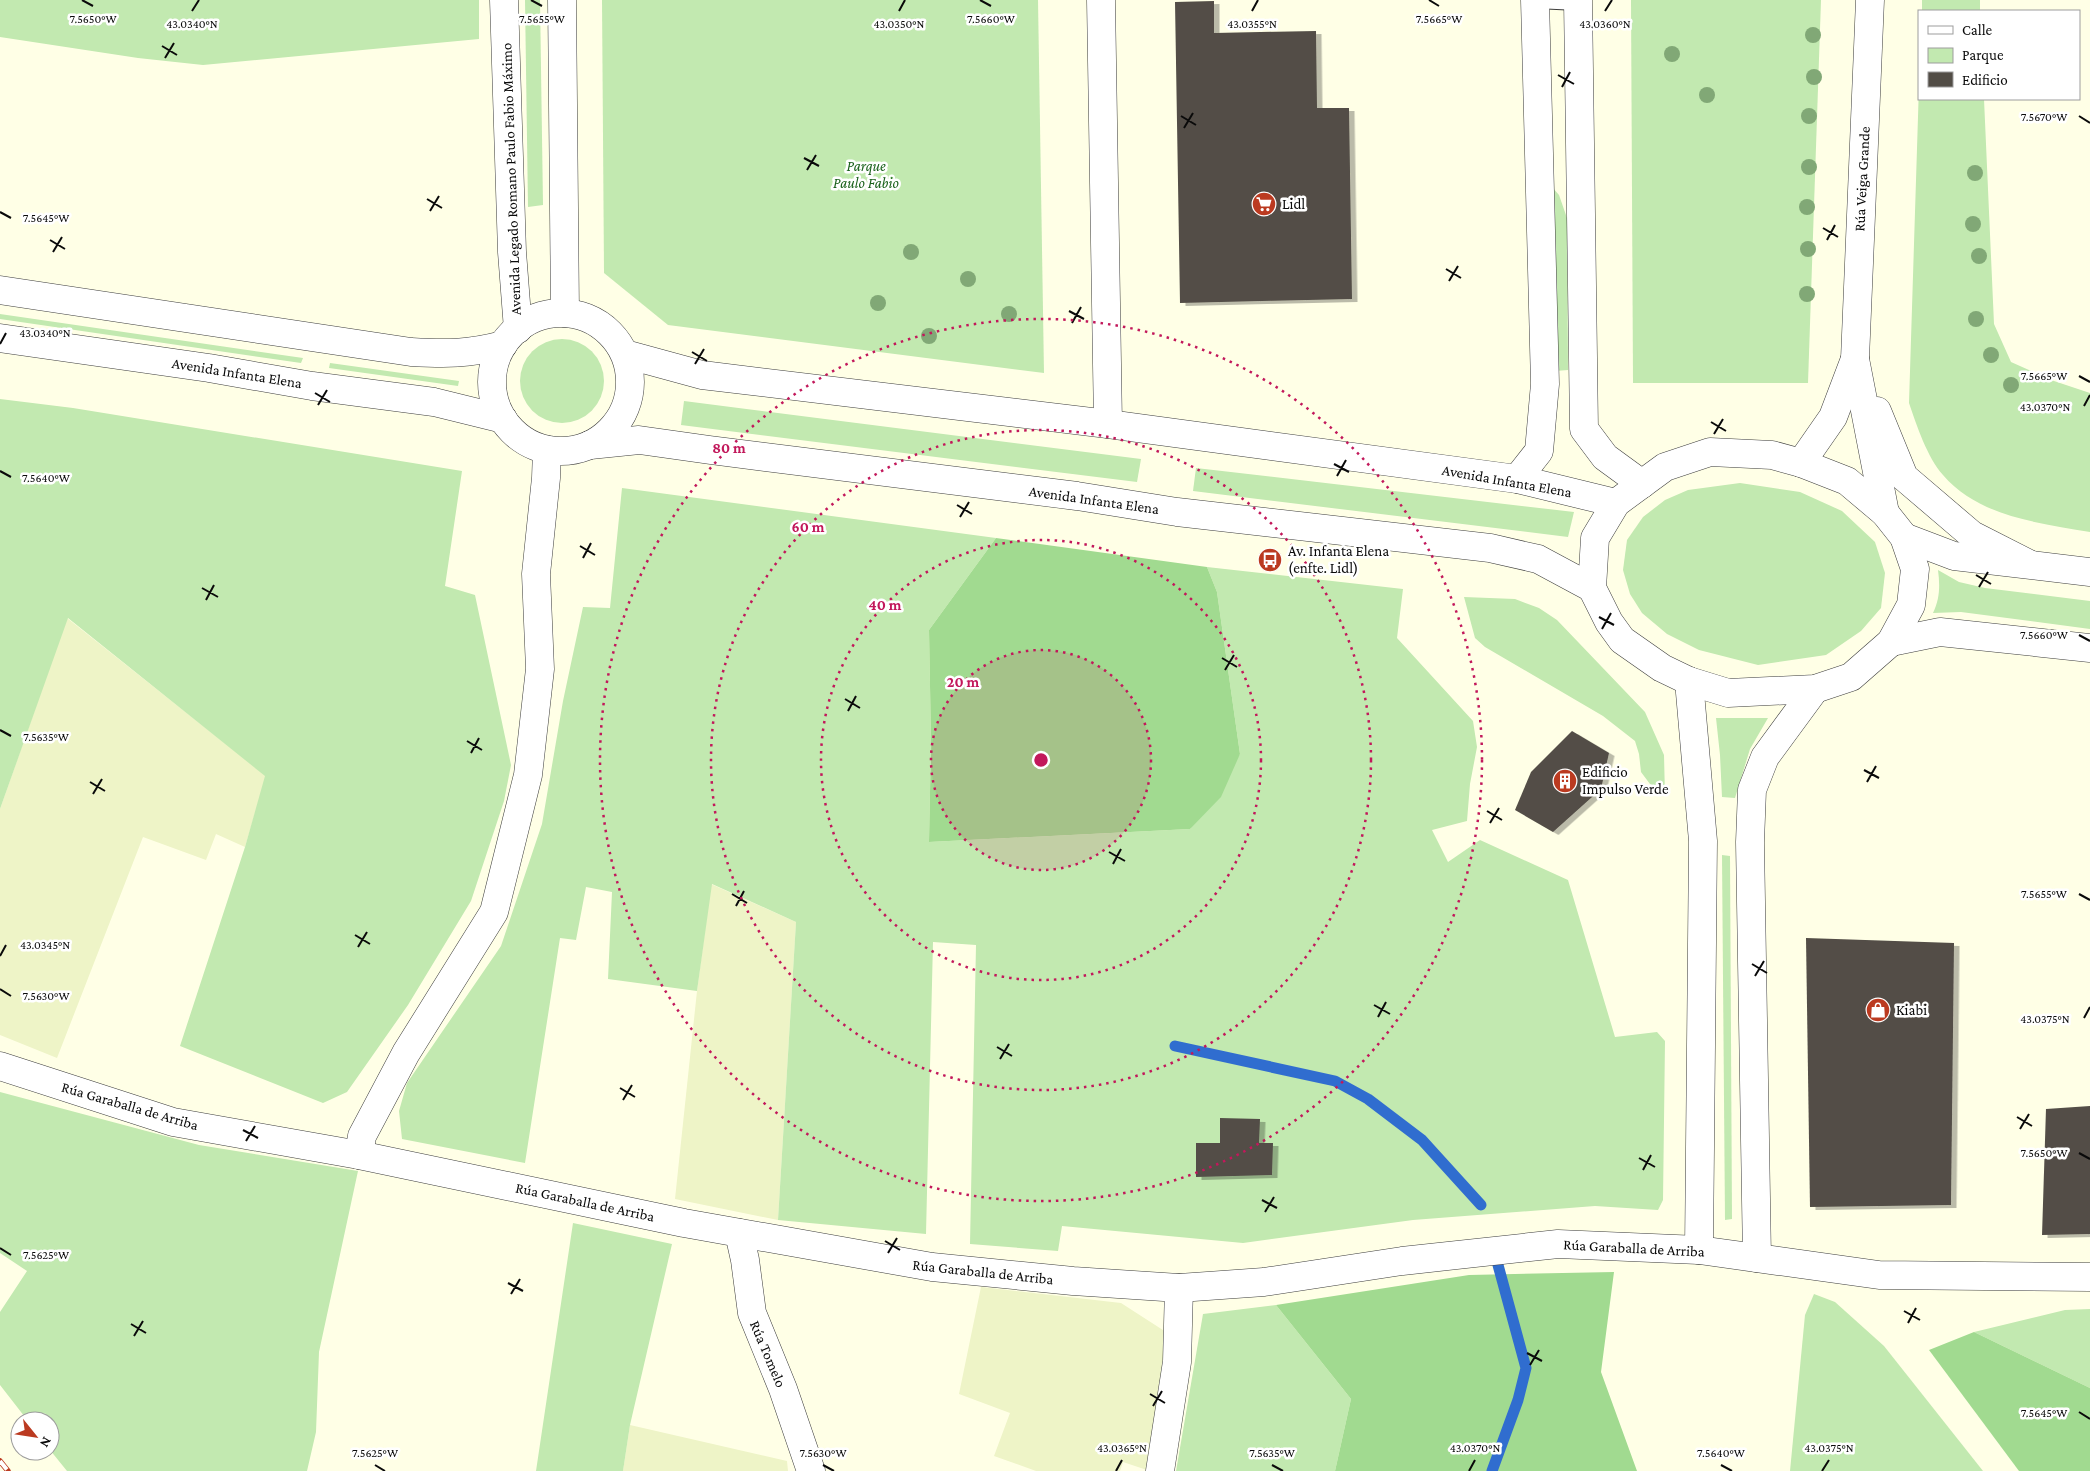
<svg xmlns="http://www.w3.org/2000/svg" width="2090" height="1471" viewBox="0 0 2090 1471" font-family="'Crimson Pro',serif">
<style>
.farmland{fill:#eef4c7}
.green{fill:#c2e9b0}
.forest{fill:#a1da90}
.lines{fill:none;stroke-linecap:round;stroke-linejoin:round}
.stream{stroke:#306dcf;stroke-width:11}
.building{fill:#524d46;filter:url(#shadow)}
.service-casing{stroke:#3d3d3d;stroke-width:18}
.minor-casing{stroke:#3d3d3d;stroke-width:29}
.tertiary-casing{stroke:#3d3d3d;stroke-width:29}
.service{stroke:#fff;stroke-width:16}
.minor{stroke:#fff;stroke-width:28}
.tertiary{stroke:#fff;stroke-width:28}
.rail-casing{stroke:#bb3a20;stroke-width:5.5}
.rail{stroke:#fff;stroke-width:4;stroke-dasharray:11;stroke-linecap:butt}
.tree{fill:#81a876}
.ticks{fill:none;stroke:#0a0a0a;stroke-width:2}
.ring{fill:none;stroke:#c2185b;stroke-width:2.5;stroke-dasharray:2.5 5}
.labels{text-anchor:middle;stroke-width:5;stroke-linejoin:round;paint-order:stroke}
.park-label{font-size:15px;font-style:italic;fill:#1a611b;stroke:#fff}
.street-label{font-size:15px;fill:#0a0a0a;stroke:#fff}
.poi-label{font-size:15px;fill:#0a0a0a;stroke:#fff;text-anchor:start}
.ticks-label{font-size:12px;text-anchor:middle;fill:#0a0a0a;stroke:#fff;stroke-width:5;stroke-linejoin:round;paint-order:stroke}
.centre{fill:#c2185b;stroke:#fff;stroke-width:2.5}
.ring-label{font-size:15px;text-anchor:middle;font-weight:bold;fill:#c2185b;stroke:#fff;stroke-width:5;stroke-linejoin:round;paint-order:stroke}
</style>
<defs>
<filter id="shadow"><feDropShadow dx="5.5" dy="3" stdDeviation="0" flood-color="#0004"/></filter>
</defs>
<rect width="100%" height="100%" fill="#ffffe6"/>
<g class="farmland">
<path d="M 67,618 L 266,776 L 245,847 L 216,834 L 206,860 L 143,837 L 57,1058 L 0,1035 L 0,809 Z"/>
<path d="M 711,884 L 796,922 L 778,1220 L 675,1199 L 697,991 Z"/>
<path d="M 981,1287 L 1121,1303 L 1166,1332 L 1150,1471 L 1123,1462 L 1120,1471 L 1036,1471 L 994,1456 L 1010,1413 L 959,1394 Z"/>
<path d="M 630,1425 L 787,1461 L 788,1471 L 623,1471 Z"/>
</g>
<g class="green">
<path d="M 0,0 L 479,0 L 479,39 L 203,65 L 138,58 L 0,37 Z"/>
<path d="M 525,0 L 540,0 L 543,205 L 528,207 Z"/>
<path d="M 602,0 L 1038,0 L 1044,373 L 668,325 L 604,273 Z"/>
<path d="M 1631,0 L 1821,0 L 1808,383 L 1633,383 Z"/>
<rect x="1922" y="0" width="58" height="11"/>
<path d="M 1919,85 L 1919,99 L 1984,99 L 1994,324 L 2011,362 L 2051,380 L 2090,393 L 2090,532 C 2039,523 1979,517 1943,475 C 1927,457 1917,426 1909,403 Z"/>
<path d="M 1552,187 L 1559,195 L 1567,218 L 1568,370 L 1555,371 Z"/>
<path d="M 0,314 L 303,358 L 301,363 L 0,319 Z"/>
<circle cx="562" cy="381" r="42"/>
<path d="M 330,363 L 459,381 L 458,386 L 329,368 Z"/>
<path d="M 0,399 L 73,408 L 462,471 L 445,586 L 475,595 L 511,765 L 504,801 L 471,901 L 408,1005 L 347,1092 L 323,1103 L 180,1046 L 245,847 L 265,776 L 68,618 L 0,809 Z"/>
<path d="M 684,401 L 1141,459 L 1137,482 L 681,425 Z"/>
<path d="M 1196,468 L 1574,512 L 1568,537 L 1193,491 Z"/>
<path d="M 1740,483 L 1800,492 L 1842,511 L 1875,542 L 1885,573 L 1881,608 L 1861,631 L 1826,655 L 1758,665 L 1699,650 L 1667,634 L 1642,613 L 1630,594 L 1623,570 L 1627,540 L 1643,517 L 1665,500 L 1688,490 Z"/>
<path d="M 622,488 L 996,538 L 929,630 L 931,742 L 929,842 L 1190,829 L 1240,754 L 1217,592 L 1207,567 L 1403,589 L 1397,638 L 1473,721 L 1477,747 L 1470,784 L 1467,821 L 1432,830 L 1448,862 L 1480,840 L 1568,880 L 1615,1037 L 1657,1032 L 1665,1041 L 1663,1200 L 1658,1210 L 1595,1206 L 1413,1220 L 1243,1243 L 1062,1226 L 1058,1251 L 970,1244 L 976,945 L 933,942 L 926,1234 L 778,1220 L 796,922 L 712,884 L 697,991 L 608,979 L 612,892 L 586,887 L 576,940 L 560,938 L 525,1163 L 402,1139 L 399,1111 L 407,1083 L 501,946 L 542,824 L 563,701 L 583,607 L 610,608 Z"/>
<path d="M 1938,570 L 1959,582 L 1985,588 L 2090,601 L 2090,629 L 1961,612 L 1933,613 C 1940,599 1940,585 1938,570 Z"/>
<path d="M 1464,597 L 1515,599 L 1539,608 L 1557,620 L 1645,712 L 1664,755 L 1665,796 L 1650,784 L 1641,772 L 1639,754 L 1635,741 L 1603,716 L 1485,647 L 1475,638 Z"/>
<path d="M 1716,718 L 1768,718 L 1750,749 L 1735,798 L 1722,797 L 1720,755 Z"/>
<path d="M 1722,855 L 1730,856 L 1732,1219 L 1725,1220 Z"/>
<path d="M 0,1092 L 199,1145 L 358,1171 L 319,1352 L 316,1432 L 307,1471 L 67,1471 L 50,1450 L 50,1421 L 28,1421 L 0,1385 L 0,1312 L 27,1271 L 0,1253 Z"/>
<path d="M 573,1223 L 672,1244 L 630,1425 L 623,1471 L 536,1471 Z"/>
<path d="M 1814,1294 L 1835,1302 L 1884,1346 L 1983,1471 L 1790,1471 L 1805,1315 Z"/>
<path d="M 1276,1305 L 1351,1399 L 1335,1471 L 1176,1471 L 1203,1314 Z"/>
<path d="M 2090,1309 L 2090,1388 L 1974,1332 L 2065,1310 Z"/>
</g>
<g class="forest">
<path d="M 996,538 L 1207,567 L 1217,592 L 1240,754 L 1221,797 L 1190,829 L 929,842 L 931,742 L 929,630 Z"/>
<path d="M 1614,1272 L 1601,1372 L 1637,1471 L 1335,1471 L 1351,1399 L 1276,1305 L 1469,1275 Z"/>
<path d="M 1974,1332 L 2090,1388 L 2090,1471 L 2019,1471 L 1929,1350 Z"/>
</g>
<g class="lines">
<g class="stream">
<path d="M 1175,1046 L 1335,1081 L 1368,1099 L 1422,1140 L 1481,1205"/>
<path d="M 1492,1471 L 1518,1400 L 1526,1368 L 1498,1265"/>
</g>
</g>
<g class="building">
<path d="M 1214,1 L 1214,33 L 1316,31 L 1317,108 L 1349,108 L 1352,299 L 1180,303 L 1175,2 Z"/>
<path d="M 1572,731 L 1609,753 L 1601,789 L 1553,832 L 1515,810 L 1531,772 Z"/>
<path d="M 1806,938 L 1954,943 L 1951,1205 L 1810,1207 Z"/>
<path d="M 2090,1106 L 2090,1234 L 2042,1235 L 2046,1109 Z"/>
<path d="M 1220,1118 L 1260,1119 L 1259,1143 L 1273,1143 L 1272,1175 L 1196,1177 L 1196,1143 L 1220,1143 Z"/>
</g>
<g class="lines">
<g class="service-casing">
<path id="service" d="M 1536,0 L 1578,2"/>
</g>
<g class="minor-casing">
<g id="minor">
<path d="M 504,0 L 512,252 L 518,329"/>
<path d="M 562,0 L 565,313"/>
<path d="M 1101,0 L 1108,424"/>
<path d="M 1578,0 L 1584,429 L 1605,457 L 1642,484"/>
<path d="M 1870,0 L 1855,359 L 1885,513"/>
<path d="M 1877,411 L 1904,477 L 1972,535 L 2029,564"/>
<path d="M 1801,463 L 1833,417 L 1855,359"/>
<path d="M 1517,479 L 1539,451 L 1545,384 L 1535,0"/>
<path d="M 1689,681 L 1703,841 L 1699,1250"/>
<path d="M 0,1066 L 173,1122 L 359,1155 L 684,1223 L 932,1267 L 1073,1281 L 1179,1288 L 1264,1282 L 1402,1261 L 1558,1244 L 1699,1250 L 1879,1275 L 2090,1277"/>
<path d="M 359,1155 L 362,1136 L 406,1053 L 494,912 L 528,775 L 540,669 L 536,574 L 546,478 L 547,450"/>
<path d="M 739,1233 L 745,1260 L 752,1313 L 783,1389 L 811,1471"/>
<path d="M 1757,1258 L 1750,842 L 1752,790 L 1765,757 L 1815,689"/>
<path d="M 1160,1471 L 1177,1362 L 1179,1288"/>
</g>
</g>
<g class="tertiary-casing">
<g id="tertiary">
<path d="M 0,290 L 411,352 C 447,354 468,354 503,345"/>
<circle cx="561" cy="382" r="69"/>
<path d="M 0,338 L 209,368 L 312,386 L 434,402 L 503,419"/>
<path d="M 625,354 L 702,375 L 1108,424 L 1517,479 L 1616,503"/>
<path d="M 590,445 L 639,440 L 710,450 L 1077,496 L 1177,512 L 1490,548 L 1538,559 L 1592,588"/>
<path d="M 1710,452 L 1772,455 L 1801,463 L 1847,481 L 1885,513 L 1904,537 L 1915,569 L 1911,605 L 1891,642 L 1851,677 L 1815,689 L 1728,693 L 1689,681 L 1662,668 L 1622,640 L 1609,622 L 1592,588 L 1595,538 L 1616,503 L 1665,467 Z"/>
<path d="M 1904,537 L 1954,556 L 2090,572"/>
<path d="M 1891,642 L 1940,632 L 2090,648"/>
</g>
</g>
<use href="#service" class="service"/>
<use href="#minor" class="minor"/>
<use href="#tertiary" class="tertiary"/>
<g class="rail-casing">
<path id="rail" d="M 0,1461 L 8,1471"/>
</g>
<use href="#rail" class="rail"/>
</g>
<g class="tree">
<circle cx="1813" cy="35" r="8"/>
<circle cx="1672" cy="54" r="8"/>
<circle cx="1814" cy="77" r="8"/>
<circle cx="1707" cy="95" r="8"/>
<circle cx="1809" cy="116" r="8"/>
<circle cx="1809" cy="167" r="8"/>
<circle cx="1975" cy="173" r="8"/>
<circle cx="1807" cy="207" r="8"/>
<circle cx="1973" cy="224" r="8"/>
<circle cx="1808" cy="249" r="8"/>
<circle cx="911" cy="252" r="8"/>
<circle cx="1979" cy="256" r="8"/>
<circle cx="968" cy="279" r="8"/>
<circle cx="1807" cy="294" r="8"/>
<circle cx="878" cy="303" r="8"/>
<circle cx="1009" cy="314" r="8"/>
<circle cx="1976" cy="319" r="8"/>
<circle cx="929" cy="336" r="8"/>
<circle cx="1991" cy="355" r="8"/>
<circle cx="2011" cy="385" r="8"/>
</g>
<path class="ticks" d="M 82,0 L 93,6M 531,0 L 542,6M 980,0 L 991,6M 1429,0 L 1439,6M 192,11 L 199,0M 899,11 L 905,0M 1252,11 L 1258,0M 1605,11 L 1612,0M 162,46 L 177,55M 165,58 L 174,43M 1558,75 L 1574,84M 1562,87 L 1570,72M 1181,116 L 1196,125M 2079,116 L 2090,123M 1184,128 L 1193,113M 804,158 L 819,166M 807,170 L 816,155M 427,199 L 442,208M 430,211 L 439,196M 0,212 L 11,218M 1823,228 L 1838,237M 50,240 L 65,249M 1827,240 L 1835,225M 53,252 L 62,237M 1446,269 L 1461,278M 1449,281 L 1458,266M 1069,311 L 1084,319M 1072,323 L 1081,307M 0,344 L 6,333M 692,352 L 707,361M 695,364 L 704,349M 2079,376 L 2090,382M 315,393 L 330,402M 318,405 L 327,390M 2084,406 L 2090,395M 1711,422 L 1726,431M 1714,434 L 1723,419M 1334,464 L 1349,472M 0,471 L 11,477M 1337,476 L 1346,460M 957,505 L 972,514M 960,517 L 969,502M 580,546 L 595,555M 583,558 L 591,543M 1976,575 L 1991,584M 1979,587 L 1988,572M 202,588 L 218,597M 206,600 L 214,585M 1599,617 L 1614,625M 1602,629 L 1611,613M 2079,635 L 2090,641M 1222,658 L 1237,667M 1225,670 L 1234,655M 845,699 L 860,708M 848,711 L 856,696M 0,730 L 11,736M 467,741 L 482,750M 471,753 L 479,738M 1864,770 L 1879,778M 90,782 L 105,791M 1867,782 L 1876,766M 93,794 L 102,779M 1487,811 L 1502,820M 1490,823 L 1499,808M 1109,852 L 1125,861M 1113,864 L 1121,849M 732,894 L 747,903M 2079,894 L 2090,900M 736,906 L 744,891M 355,935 L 370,944M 358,947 L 367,932M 0,956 L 6,945M 1752,964 L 1767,973M 1755,976 L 1764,961M 0,989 L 11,996M 1374,1005 L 1390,1014M 1378,1017 L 1386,1002M 2084,1018 L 2090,1007M 997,1047 L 1012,1056M 1000,1059 L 1009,1044M 620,1088 L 635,1097M 623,1100 L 632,1085M 2017,1117 L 2032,1126M 2020,1129 L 2029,1114M 243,1130 L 258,1138M 246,1141 L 255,1126M 2079,1153 L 2090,1159M 1639,1158 L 1655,1167M 1643,1170 L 1651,1155M 1262,1200 L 1277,1208M 1265,1212 L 1274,1197M 885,1241 L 900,1250M 0,1248 L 11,1255M 888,1253 L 897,1238M 508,1283 L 523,1291M 511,1294 L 520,1279M 1904,1311 L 1920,1320M 1908,1323 L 1916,1308M 131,1324 L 146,1333M 134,1336 L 143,1321M 1527,1353 L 1542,1361M 1530,1365 L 1539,1350M 1150,1394 L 1165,1403M 1153,1406 L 1162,1391M 2079,1412 L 2090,1419M 375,1465 L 385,1471M 823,1465 L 834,1471M 1272,1465 L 1283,1471M 1721,1465 L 1732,1471M 1116,1471 L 1122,1460M 1469,1471 L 1475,1460M 1822,1471 L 1829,1460"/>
<circle cx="1041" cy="760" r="110" fill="#c2185b" fill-opacity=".12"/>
<g class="ring">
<circle cx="1041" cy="760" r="110"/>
<circle cx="1041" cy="760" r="220"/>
<circle cx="1041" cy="760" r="330"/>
<circle cx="1041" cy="760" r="441"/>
</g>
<defs>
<g id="supermarket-disc" transform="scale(1.25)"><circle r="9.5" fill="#bb3a20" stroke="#fff"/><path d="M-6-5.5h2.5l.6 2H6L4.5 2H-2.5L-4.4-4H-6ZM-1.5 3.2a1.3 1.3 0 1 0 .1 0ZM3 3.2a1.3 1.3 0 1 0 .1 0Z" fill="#fff"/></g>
<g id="bus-disc" transform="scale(1.25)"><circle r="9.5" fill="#bb3a20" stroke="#fff"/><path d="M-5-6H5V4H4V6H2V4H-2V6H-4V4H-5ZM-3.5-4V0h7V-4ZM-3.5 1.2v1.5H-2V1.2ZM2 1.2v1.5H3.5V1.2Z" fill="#fff"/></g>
<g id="building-disc" transform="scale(1.25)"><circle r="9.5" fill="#bb3a20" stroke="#fff"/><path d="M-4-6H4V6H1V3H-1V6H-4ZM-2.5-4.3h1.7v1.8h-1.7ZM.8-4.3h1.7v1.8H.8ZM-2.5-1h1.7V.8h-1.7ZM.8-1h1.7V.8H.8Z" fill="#fff"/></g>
<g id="shop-disc" transform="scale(1.25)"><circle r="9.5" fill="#bb3a20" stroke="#fff"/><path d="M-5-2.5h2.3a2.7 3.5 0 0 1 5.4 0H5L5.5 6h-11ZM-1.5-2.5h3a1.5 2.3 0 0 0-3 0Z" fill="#fff"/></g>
</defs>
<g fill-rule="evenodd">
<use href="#supermarket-disc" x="1264" y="204"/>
<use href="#bus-disc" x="1270" y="560"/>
<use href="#building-disc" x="1565" y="781"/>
<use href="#shop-disc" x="1878" y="1010"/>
</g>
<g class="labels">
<g class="park-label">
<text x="866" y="171">Parque<tspan x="866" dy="17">Paulo Fabio</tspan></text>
</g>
<g class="street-label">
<text transform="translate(511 179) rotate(-92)" y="5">Avenida Legado Romano Paulo Fabio Máximo</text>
<text transform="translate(1862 179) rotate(-87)" y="5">Rúa Veiga Grande</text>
<text transform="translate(237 373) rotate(9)" y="5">Avenida Infanta Elena</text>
<text transform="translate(1507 481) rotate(10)" y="5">Avenida Infanta Elena</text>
<text transform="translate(1094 500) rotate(8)" y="5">Avenida Infanta Elena</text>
<text transform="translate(130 1106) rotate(16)" y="5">Rúa Garaballa de Arriba</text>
<text transform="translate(585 1202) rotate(12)" y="5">Rúa Garaballa de Arriba</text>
<text transform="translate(1634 1248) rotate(3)" y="5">Rúa Garaballa de Arriba</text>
<text transform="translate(983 1272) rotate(6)" y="5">Rúa Garaballa de Arriba</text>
<text transform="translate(768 1354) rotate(67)" y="5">Rúa Tomelo</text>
</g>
<g class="poi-label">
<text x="1282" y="209">Lidl</text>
<text x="1288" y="556">Av. Infanta Elena<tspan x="1288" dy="17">(enfte. Lidl)</tspan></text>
<text x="1582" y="777">Edificio<tspan x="1582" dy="17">Impulso Verde</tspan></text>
<text x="1896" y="1015">Kiabi</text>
</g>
</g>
<g class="ticks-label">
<text x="991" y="23">7.5660°W</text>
<text x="93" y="23">7.5650°W</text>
<text x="542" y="23">7.5655°W</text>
<text x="1439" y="23">7.5665°W</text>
<text x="192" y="28">43.0340°N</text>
<text x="899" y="28">43.0350°N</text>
<text x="1252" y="28">43.0355°N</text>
<text x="1605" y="28">43.0360°N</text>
<text x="2044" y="121">7.5670°W</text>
<text x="46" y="222">7.5645°W</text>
<text x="45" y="337">43.0340°N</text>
<text x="2044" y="380">7.5665°W</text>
<text x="2045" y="411">43.0370°N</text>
<text x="46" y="482">7.5640°W</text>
<text x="2044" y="639">7.5660°W</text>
<text x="46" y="741">7.5635°W</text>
<text x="2044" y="898">7.5655°W</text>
<text x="45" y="949">43.0345°N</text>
<text x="46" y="1000">7.5630°W</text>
<text x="2045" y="1023">43.0375°N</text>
<text x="2044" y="1157">7.5650°W</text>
<text x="46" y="1259">7.5625°W</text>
<text x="2044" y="1417">7.5645°W</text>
<text x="1122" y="1452">43.0365°N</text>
<text x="1475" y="1452">43.0370°N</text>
<text x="1829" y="1452">43.0375°N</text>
<text x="375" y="1457">7.5625°W</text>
<text x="823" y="1457">7.5630°W</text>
<text x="1272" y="1457">7.5635°W</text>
<text x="1721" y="1457">7.5640°W</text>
</g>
<circle cx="1041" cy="760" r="8" class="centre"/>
<g class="ring-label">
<text x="729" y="453">80 m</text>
<text x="808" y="532">60 m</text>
<text x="885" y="610">40 m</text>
<text x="963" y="687">20 m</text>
</g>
<rect x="1918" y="10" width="162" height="90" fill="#ffffff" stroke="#9d9d9d"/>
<rect x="1928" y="26" width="25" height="8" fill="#ffffff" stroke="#9d9d9d"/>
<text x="1962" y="35" font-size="15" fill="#0a0a0a">Calle</text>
<rect x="1928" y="48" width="25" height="15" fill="#c2e9b0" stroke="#9d9d9d"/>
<text x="1962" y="60" font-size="15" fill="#0a0a0a">Parque</text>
<rect x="1928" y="72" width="25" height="15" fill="#524d46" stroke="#9d9d9d"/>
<text x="1962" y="85" font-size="15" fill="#0a0a0a">Edificio</text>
<g transform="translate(35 1436) rotate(120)"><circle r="24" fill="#ffffff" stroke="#9d9d9d"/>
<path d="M0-4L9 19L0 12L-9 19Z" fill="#bb3a20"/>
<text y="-8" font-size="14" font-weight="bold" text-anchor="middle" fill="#0a0a0a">N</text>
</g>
</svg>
